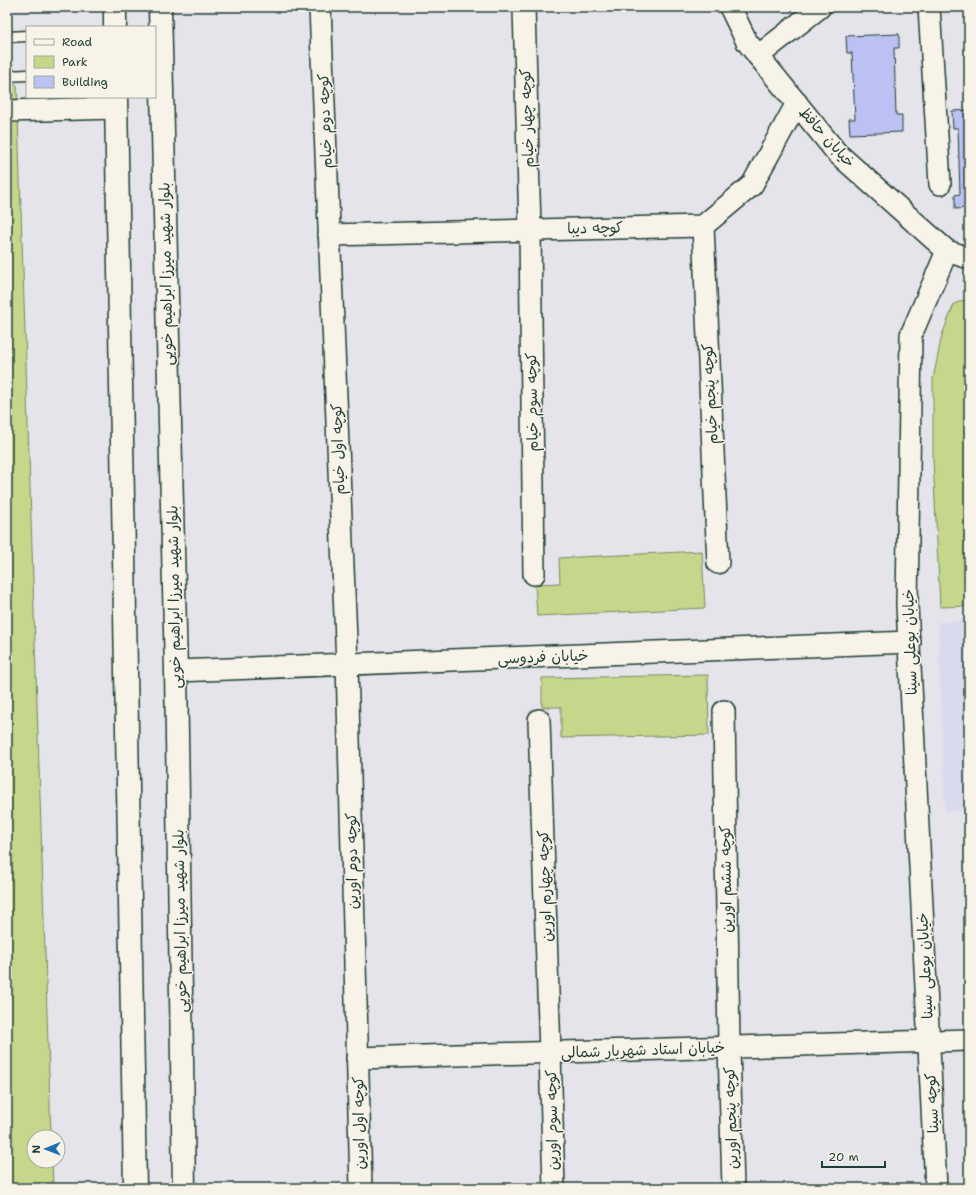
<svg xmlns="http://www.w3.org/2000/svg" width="976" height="1195" viewBox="0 0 976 1195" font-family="'Shantell Sans','Playpen Sans Arabic',sans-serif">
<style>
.built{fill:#d9daed}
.green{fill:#c6d78c;stroke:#728a60}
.building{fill:#bcc1f3;stroke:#1f3d34}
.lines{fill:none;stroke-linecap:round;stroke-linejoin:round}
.lane-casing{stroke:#1f3d34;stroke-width:13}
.street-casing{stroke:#1f3d34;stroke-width:24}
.secondary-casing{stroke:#1f3d34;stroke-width:25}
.lane{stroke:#f7f3e8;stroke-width:10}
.street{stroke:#f7f3e8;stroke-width:21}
.secondary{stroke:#f7f3e8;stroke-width:22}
.labels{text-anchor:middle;stroke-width:3;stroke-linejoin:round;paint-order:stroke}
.street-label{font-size:15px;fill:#1f3d34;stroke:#f7f3e8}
</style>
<rect width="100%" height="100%" fill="#e5e4eb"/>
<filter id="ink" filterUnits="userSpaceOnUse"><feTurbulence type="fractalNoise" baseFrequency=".025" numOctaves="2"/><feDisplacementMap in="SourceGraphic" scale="8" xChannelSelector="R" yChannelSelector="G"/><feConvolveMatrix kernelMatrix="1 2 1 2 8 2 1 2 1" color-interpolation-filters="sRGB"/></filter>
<g filter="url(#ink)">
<path class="built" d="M 969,620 L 969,810 L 945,811 L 938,622 Z"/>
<g class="green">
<path d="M 7,84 L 17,85 L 51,1137 L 34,1137 L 34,1161 L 52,1161 L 53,1188 L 7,1188 Z"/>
<path d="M 969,298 L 969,606 L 940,607 L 933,459 L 933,379 L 942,335 L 954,304 Z"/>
<path d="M 702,551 L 705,608 L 537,616 L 535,584 L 560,583 L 559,558 Z"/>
<path d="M 708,675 L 709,735 L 561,738 L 561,707 L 542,707 L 542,678 Z"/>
</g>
<g class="building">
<path d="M 899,34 L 899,48 L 894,48 L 896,115 L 902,115 L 902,132 L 850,134 L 849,119 L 855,119 L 852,53 L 847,53 L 846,36 Z"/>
<path d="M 969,110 L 969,208 L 955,209 L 955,195 L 960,194 L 958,128 L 953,128 L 952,111 Z"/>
</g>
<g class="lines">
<g class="lane-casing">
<g id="lane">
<path d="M 7,37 L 27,36"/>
<path d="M 7,76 L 27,75"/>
</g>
</g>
<g class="street-casing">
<g id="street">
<path d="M 320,7 L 347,664 L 361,1188"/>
<path d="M 524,7 L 530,230 L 534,574"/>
<path d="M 730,7 L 747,42 L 837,153 L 947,251 L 969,258"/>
<path d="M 929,7 L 940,184"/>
<path d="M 758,56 L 820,7"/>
<path d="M 7,111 L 116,108"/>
<path d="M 703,226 L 718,563"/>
<path d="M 329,235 L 703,226 L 752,185 L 797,103"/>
<path d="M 176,671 L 910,642"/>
<path d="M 724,711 L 729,1047 L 733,1188"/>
<path d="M 539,720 L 550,1053 L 554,1188"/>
<path d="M 357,1058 L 969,1040"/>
<path d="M 936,1188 L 907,605 L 911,335 L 947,251"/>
</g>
</g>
<g class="secondary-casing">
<g id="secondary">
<path d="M 115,7 L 115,27"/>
<path d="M 160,7 L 176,671 L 184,1188"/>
<path d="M 116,97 L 135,1188"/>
</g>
</g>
<use href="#lane" class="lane"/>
<use href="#street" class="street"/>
<use href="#secondary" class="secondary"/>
</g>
</g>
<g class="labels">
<g class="street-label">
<text transform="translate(527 118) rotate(-92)" y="5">کوچه چهار خیام</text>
<text transform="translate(325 121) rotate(-92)" y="5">کوچه دوم خیام</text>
<text transform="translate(827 137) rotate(48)" y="5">خیابان حافظ</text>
<text transform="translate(595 228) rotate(-1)" y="5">کوچه دیبا</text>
<text transform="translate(166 274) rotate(-91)" y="5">بلوار شهید میرزا ابراهیم خویی</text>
<text transform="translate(710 394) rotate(-93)" y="5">کوچه پنجم خیام</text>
<text transform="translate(532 402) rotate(-91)" y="5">کوچه سوم خیام</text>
<text transform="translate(338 449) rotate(-92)" y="5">کوچه اول خیام</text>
<text transform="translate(174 597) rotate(-91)" y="5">بلوار شهید میرزا ابراهیم خویی</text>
<text transform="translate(910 642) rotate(-92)" y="5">خیابان بوعلی سینا</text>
<text transform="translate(543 657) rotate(-2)" y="5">خیابان فردوسی</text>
<text transform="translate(352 861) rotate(-91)" y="5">کوچه دوم اورین</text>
<text transform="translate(726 879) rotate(-91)" y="5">کوچه ششم اورین</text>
<text transform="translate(545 886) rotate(-92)" y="5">کوچه چهارم اورین</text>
<text transform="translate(180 921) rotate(-91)" y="5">بلوار شهید میرزا ابراهیم خویی</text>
<text transform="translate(925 966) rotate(-93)" y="5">خیابان بوعلی سینا</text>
<text transform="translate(643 1050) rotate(-2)" y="5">خیابان استاد شهریار شمالی</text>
<text transform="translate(932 1103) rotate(-93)" y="5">کوچه سینا</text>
<text transform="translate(731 1118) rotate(-92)" y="5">کوچه پنجم اورین</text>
<text transform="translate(552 1120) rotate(-91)" y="5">کوچه سوم اورین</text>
<text transform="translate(359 1123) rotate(-91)" y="5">کوچه اول اورین</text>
</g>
</g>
<rect width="976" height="1195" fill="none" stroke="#f7f3e8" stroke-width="24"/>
<rect x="12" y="12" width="952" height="1171" fill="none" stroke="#1f3d34" stroke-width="1.5" filter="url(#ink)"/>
<rect x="26" y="26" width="130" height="72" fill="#f7f3e8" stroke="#a1aaa0"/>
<rect x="34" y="39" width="20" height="6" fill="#f7f3e8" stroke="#a1aaa0"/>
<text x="62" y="46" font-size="12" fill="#1f3d34">Road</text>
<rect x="34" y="56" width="20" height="12" fill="#c6d78c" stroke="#a1aaa0"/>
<text x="62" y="66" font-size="12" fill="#1f3d34">Park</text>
<rect x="34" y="76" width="20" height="12" fill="#bcc1f3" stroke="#a1aaa0"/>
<text x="62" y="86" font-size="12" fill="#1f3d34">Building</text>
<g transform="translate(46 1149) rotate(269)"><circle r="19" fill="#f7f3e8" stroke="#a1aaa0"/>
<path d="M0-3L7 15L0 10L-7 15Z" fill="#1f6fb2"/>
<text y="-6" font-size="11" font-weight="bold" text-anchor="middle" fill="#1f3d34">N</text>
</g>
<path d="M822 1161v6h63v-6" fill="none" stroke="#1f3d34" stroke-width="2"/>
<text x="828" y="1161" font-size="12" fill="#1f3d34" stroke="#f7f3e8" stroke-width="3" paint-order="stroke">20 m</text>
</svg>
